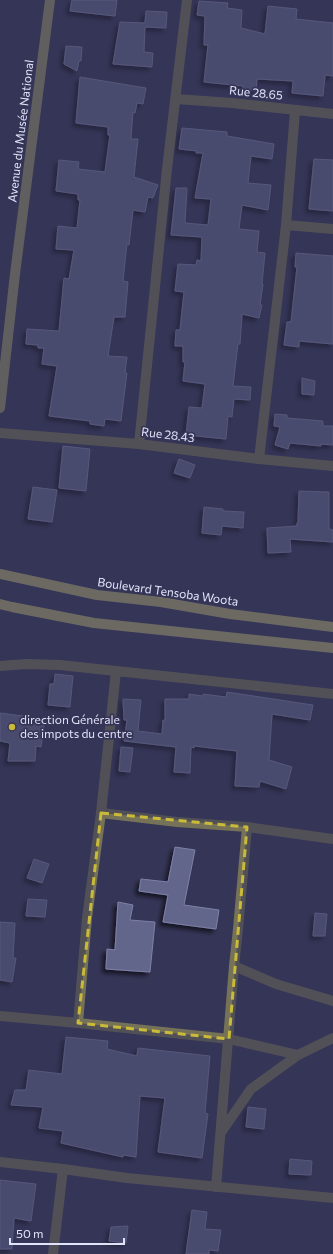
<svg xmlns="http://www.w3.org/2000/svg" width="333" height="1254" viewBox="0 0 333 1254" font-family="Commissioner,sans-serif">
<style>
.building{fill:#64668b;stroke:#7e80a7;filter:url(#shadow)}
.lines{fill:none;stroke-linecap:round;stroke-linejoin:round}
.street{stroke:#757257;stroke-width:10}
.secondary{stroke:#969166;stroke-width:10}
.primary{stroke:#afa972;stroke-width:10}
.marked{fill:none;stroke:#c9ba3a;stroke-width:3;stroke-dasharray:8 5;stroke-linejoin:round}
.poi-dot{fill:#c9ba3a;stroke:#353557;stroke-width:1.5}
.labels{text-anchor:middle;stroke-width:3.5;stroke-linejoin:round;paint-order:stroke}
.street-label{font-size:12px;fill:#e2e3f9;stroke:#353557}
.poi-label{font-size:12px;fill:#e2e3f9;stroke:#353557;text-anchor:start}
</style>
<defs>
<filter id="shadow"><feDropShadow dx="-3.5" dy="3.5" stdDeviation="2" flood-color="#0009"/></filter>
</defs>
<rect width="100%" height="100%" fill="#353557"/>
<g class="building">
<path d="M 72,0 L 117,0 L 115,16 L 70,11 Z"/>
<path d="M 199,1 L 228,3 L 227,8 L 242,10 L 241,28 L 265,34 L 268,6 L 297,9 L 296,19 L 333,23 L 333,76 L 325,75 L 323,96 L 292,93 L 293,81 L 257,79 L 256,91 L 242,89 L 243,86 L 204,82 L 208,45 L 204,45 L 205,16 L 197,15 Z"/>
<path d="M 146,11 L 167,12 L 166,28 L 145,27 L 144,52 L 153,53 L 152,67 L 113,64 L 120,22 L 145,23 Z"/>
<path d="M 66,46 L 82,47 L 81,61 L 79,61 L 77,71 L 64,64 Z"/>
<path d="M 80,77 L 146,88 L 143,104 L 137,103 L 135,113 L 133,112 L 131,139 L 138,139 L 134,177 L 158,185 L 153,198 L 148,197 L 145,212 L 133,210 L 129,245 L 127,244 L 123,281 L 128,282 L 125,317 L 114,317 L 108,356 L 127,357 L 125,373 L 127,373 L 121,421 L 105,419 L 104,426 L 90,424 L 90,421 L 49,416 L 57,366 L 42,364 L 44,348 L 38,348 L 38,345 L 26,344 L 27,329 L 59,331 L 64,278 L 69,279 L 74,250 L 56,249 L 58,226 L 77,228 L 80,200 L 78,200 L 78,194 L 56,191 L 59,160 L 79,162 L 78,169 L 105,172 L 110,135 L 108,135 L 108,127 L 76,123 Z"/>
<path d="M 182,128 L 227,132 L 227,136 L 274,144 L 272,159 L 251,156 L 248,183 L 271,185 L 268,210 L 242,205 L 239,229 L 259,231 L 257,252 L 265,253 L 262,284 L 263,284 L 260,305 L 262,305 L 259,318 L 242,314 L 240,344 L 238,344 L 233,386 L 251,387 L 250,400 L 234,399 L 232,417 L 228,416 L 226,439 L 186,435 L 189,407 L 202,408 L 205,384 L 183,381 L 185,362 L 183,362 L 183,346 L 175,346 L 176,330 L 180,330 L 184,292 L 175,291 L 178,264 L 196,265 L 197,260 L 201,261 L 202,237 L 171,235 L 176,188 L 187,188 L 185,223 L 208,225 L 211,199 L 195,198 L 203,153 L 196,153 L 197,151 L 179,149 Z"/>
<path d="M 314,159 L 333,160 L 333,211 L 309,209 Z"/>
<path d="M 296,253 L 333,256 L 333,344 L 299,341 L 299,347 L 284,345 L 287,322 L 291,322 L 297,267 L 295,267 Z"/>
<path d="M 302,378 L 315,381 L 314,395 L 302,394 Z"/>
<path d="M 275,414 L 287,415 L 287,418 L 323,421 L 323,426 L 333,426 L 333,445 L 321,444 L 321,446 L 290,443 L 288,449 L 275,445 L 280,427 L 274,426 Z"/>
<path d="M 63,446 L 90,449 L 86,491 L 59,488 Z"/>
<path d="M 179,459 L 195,465 L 190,478 L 174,473 Z"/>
<path d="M 33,487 L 57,490 L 52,522 L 28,519 Z"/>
<path d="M 299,491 L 329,492 L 329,529 L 333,530 L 333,542 L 290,539 L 291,552 L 268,553 L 267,528 L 297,526 L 297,523 L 298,523 Z"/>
<path d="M 204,507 L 223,509 L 223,511 L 244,512 L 243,528 L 222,526 L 221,535 L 202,533 Z"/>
<path d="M 55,674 L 73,676 L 70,707 L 48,705 L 50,684 L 54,684 Z"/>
<path d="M 227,692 L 313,705 L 310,720 L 272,714 L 269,760 L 292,767 L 286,789 L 260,781 L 259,787 L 235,786 L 237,751 L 194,746 L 194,748 L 191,747 L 190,773 L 174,772 L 176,747 L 124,741 L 127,720 L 124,720 L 123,699 L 141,700 L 138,731 L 162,734 L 163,720 L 165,721 L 165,699 L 189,699 L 189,694 L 203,696 L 203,694 L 226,697 Z"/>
<path d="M 0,713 L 45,719 L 41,747 L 36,746 L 35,761 L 8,761 L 10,743 L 0,741 Z"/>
<path d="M 121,747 L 133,748 L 130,772 L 119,771 Z"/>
<path d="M 175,847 L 195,850 L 184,905 L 219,910 L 216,929 L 163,922 L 168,895 L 139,891 L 141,879 L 168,882 Z"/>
<path d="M 34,859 L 49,864 L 42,883 L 27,878 Z"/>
<path d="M 28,899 L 47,900 L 45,917 L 26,916 Z"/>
<path d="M 118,902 L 133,905 L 130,920 L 155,922 L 150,972 L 106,969 L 107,949 L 115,950 Z"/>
<path d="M 315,913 L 327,914 L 325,936 L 313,936 Z"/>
<path d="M 0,922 L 15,923 L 13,958 L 16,958 L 12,982 L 0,980 Z"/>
<path d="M 66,1037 L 108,1041 L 107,1049 L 137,1056 L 138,1048 L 210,1056 L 205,1113 L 208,1114 L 202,1158 L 158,1152 L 165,1098 L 140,1096 L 136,1157 L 123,1155 L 123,1157 L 61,1143 L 63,1131 L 39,1128 L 43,1107 L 11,1105 L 15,1090 L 26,1090 L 29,1070 L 62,1074 Z"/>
<path d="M 248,1107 L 266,1109 L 264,1129 L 246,1127 Z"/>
<path d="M 290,1159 L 312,1161 L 311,1175 L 289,1174 Z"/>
<path d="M 0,1180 L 36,1184 L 31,1221 L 14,1218 L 12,1249 L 0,1249 Z"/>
<path d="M 192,1210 L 207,1212 L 205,1229 L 221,1230 L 218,1251 L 209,1250 L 209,1254 L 186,1254 Z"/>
<path d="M 128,1226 L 126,1243 L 109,1241 L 111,1227 Z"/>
</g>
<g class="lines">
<g class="street">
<path d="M 176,99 L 232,103 L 333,114"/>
<path d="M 286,225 L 333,229"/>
<path d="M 0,433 L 139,444 L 259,459 L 333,466"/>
<path d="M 139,444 L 167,169 L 187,0"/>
<path d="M 259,459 L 286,225 L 295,111"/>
<path d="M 0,666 L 26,664 L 60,665 L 116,671"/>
<path d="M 101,813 L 177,822 L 247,827 L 333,839"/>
<path d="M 234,966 L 276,984 L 333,1001"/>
<path d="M 0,1016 L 78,1023 L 229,1039 L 298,1055"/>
<path d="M 78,1023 L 87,918 L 101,813 L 116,671 L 333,694"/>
<path d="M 222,1131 L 251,1089 L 298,1055 L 333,1038"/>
<path d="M 0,1162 L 63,1169 L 127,1178 L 333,1198"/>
<path d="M 216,1187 L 234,966 L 238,929 L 247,827"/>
<path d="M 53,1254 L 63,1169"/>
</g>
<path class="secondary" d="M 0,408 L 15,274 L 50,0"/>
<g class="primary">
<path d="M 0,574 L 97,595 L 161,602 L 230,614 L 333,627"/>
<path d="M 0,604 L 12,607 L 94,623 L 333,648"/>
</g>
</g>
<path d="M0 0H333V1254H0ZM 101,813 L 247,827 L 229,1039 L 78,1023 Z" fill="#353557" fill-opacity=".55" fill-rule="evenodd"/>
<path class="marked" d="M 101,813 L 247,827 L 229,1039 L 78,1023 Z"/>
<circle class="poi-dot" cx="12" cy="727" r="4"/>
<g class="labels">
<g class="street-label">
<text transform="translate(256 93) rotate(6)" y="4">Rue 28.65</text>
<text transform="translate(21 131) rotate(-83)" y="4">Avenue du Musée National</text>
<text transform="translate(168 435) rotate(7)" y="4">Rue 28.43</text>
<text transform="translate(168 592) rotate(8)" y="4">Boulevard Tensoba Woota</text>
</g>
<g class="poi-label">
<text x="20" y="724">direction Générale<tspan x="20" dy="14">des impots du centre</tspan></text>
</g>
</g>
<path d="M10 1238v6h114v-6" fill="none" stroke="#e2e3f9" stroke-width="2"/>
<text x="16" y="1238" font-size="12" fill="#e2e3f9" stroke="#353557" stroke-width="3" paint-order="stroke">50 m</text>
</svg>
